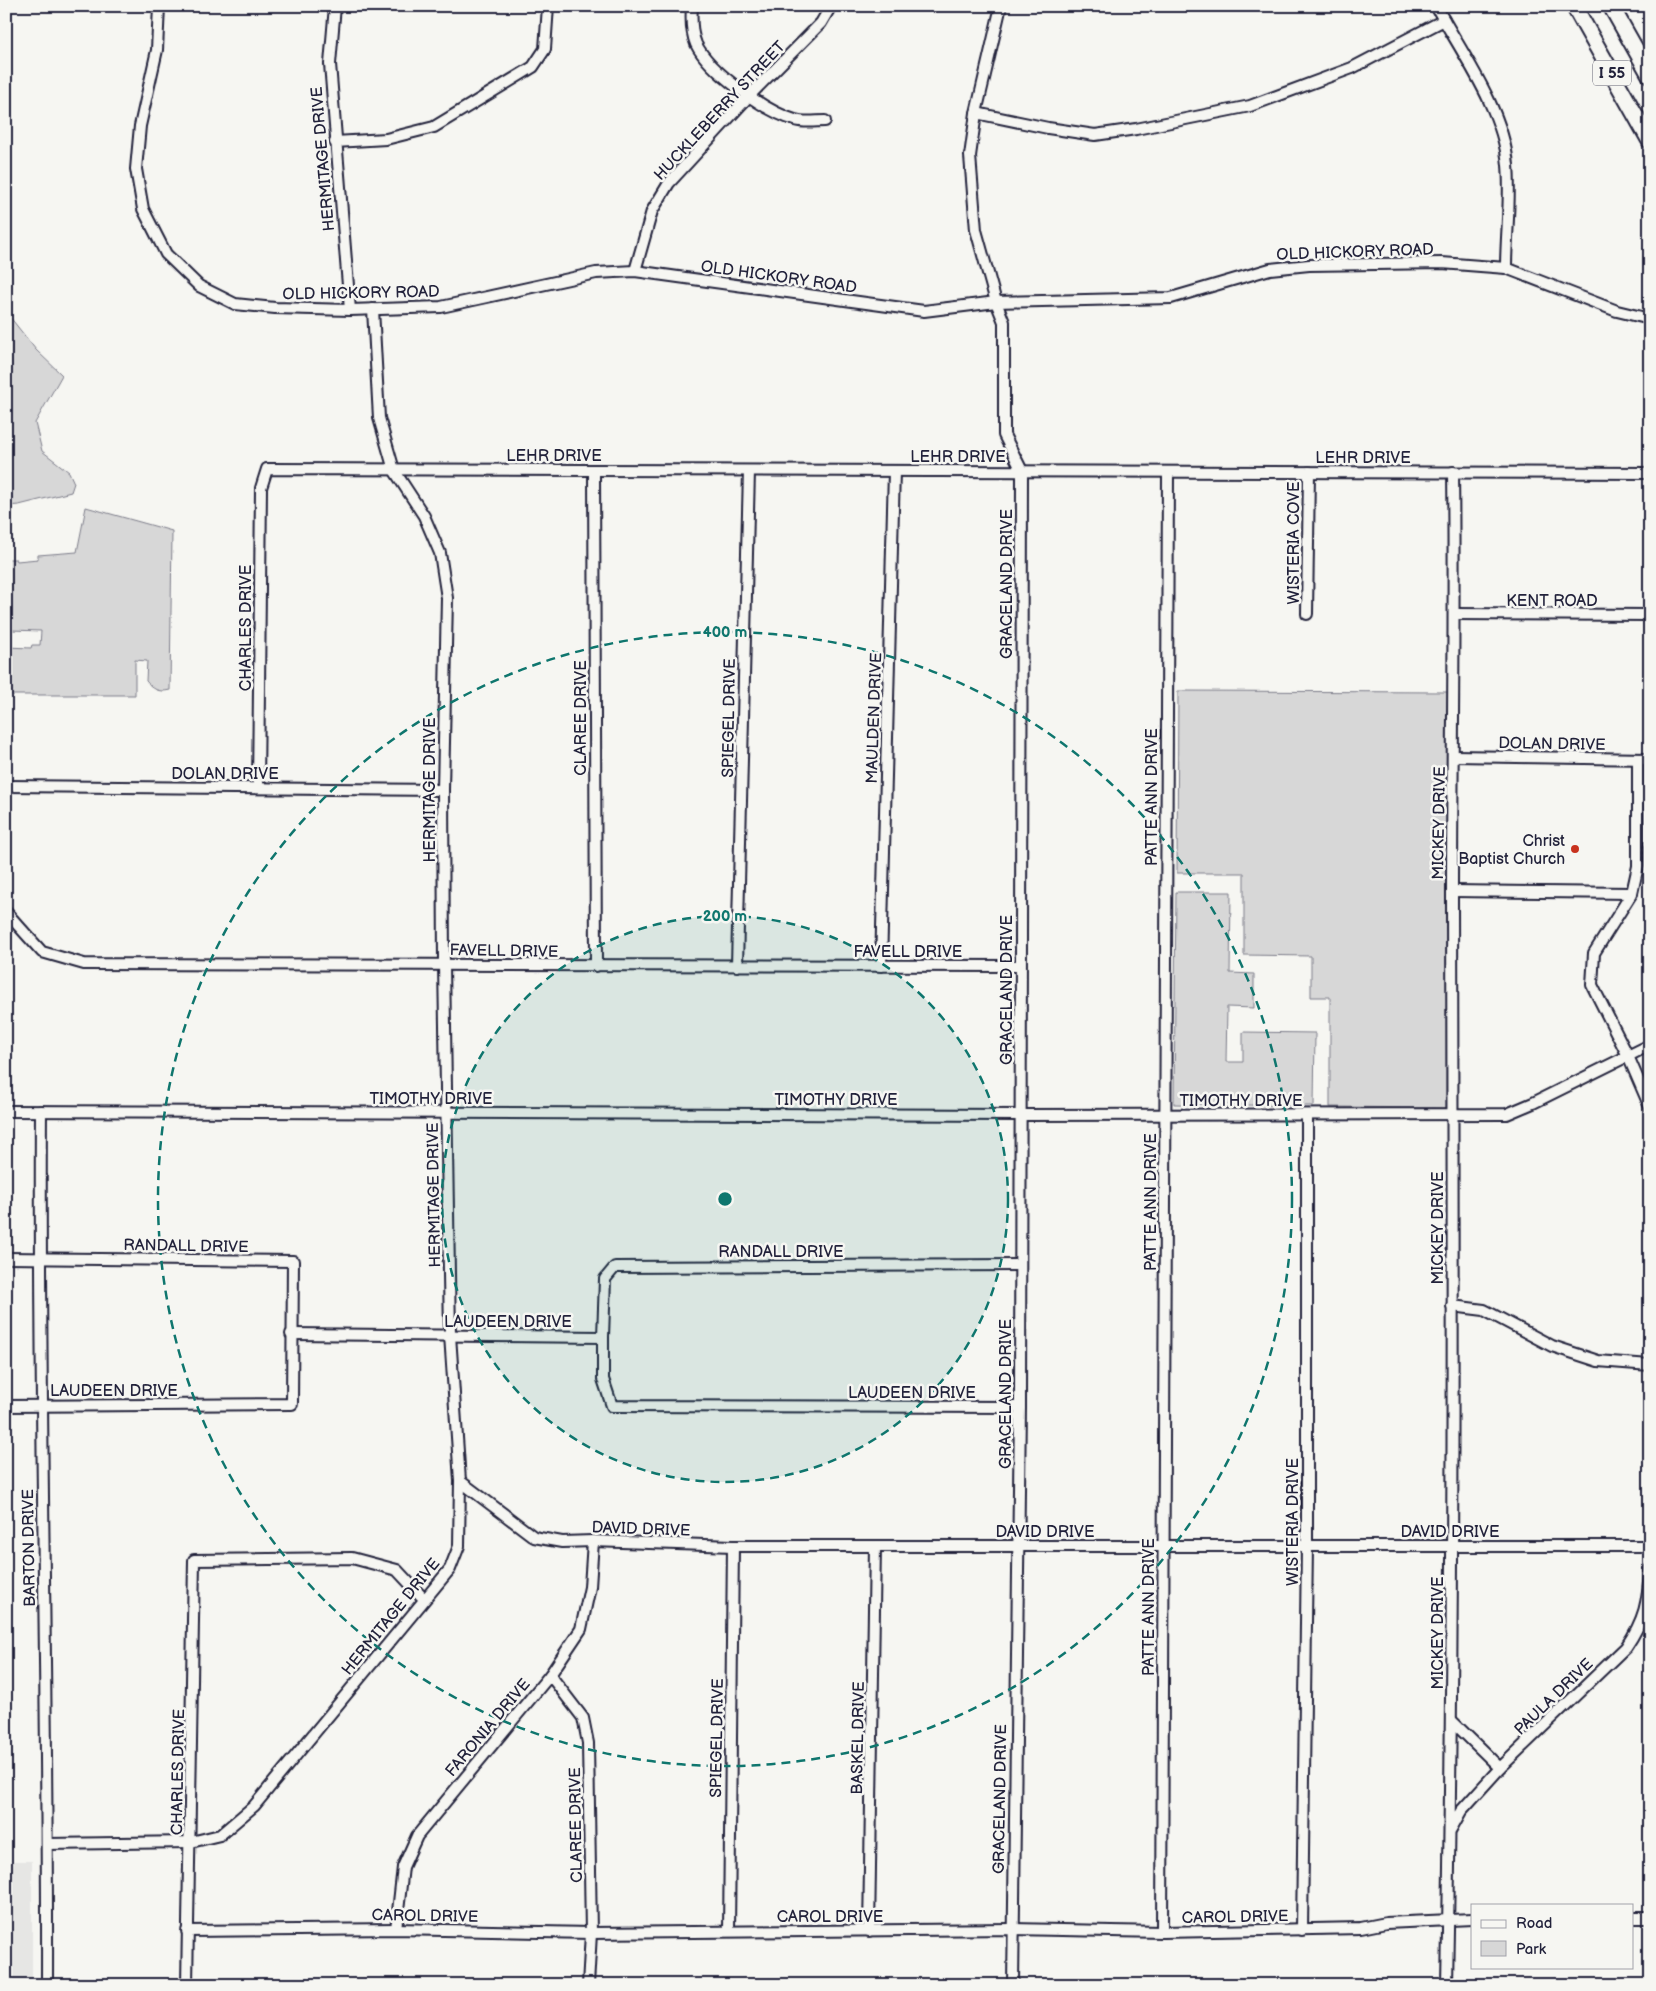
<svg xmlns="http://www.w3.org/2000/svg" width="1656" height="1991" viewBox="0 0 1656 1991" font-family="'Balsamiq Sans',sans-serif">
<style>
.built{fill:#e6e6e4}
.green{fill:#d7d7d7;stroke:#7c7c89}
.lines{fill:none;stroke-linecap:round;stroke-linejoin:round}
.minor-casing{stroke:#22223b;stroke-width:14}
.highway-casing{stroke:#22223b;stroke-width:19}
.minor{stroke:#f6f6f2;stroke-width:10}
.highway{stroke:#f6f6f2;stroke-width:15}
.ring{fill:none;stroke:#0f766e;stroke-width:2.5;stroke-dasharray:9 6}
.poi-dot{fill:#c8321e;stroke:#f6f6f2;stroke-width:2}
.labels{text-anchor:middle;stroke-width:5;stroke-linejoin:round;paint-order:stroke}
.shield{fill:#f6f6f2;stroke:#626272;stroke-width:1}
.shield-label{font-size:15px;font-weight:bold;fill:#22223b}
.street-label{font-size:16px;fill:#22223b;stroke:#f6f6f2}
.poi-label{font-size:16px;fill:#22223b;stroke:#f6f6f2;text-anchor:end}
.centre{fill:#0f766e;stroke:#f6f6f2;stroke-width:2.5}
.ring-label{font-size:15px;text-anchor:middle;font-weight:bold;fill:#0f766e;stroke:#f6f6f2;stroke-width:5;stroke-linejoin:round;paint-order:stroke}
</style>
<rect width="100%" height="100%" fill="#f6f6f2"/>
<filter id="ink" filterUnits="userSpaceOnUse"><feTurbulence type="fractalNoise" baseFrequency=".02" numOctaves="2"/><feDisplacementMap in="SourceGraphic" scale="10" xChannelSelector="R" yChannelSelector="G"/><feConvolveMatrix kernelMatrix="1 2 1 2 8 2 1 2 1" color-interpolation-filters="sRGB"/></filter>
<g filter="url(#ink)">
<rect class="built" x="6" y="1861" width="26" height="124"/>
<g class="green">
<path d="M 6,312 L 36,350 L 62,375 L 35,423 L 42,451 L 69,472 L 74,483 L 71,492 L 19,505 L 6,506 Z"/>
<path d="M 86,507 L 172,531 L 170,690 C 158,693 153,689 146,681 L 147,661 L 135,660 L 135,695 L 6,695 L 6,647 L 31,648 L 32,645 L 40,645 L 41,631 L 11,630 L 11,642 L 6,642 L 6,559 L 16,559 L 17,561 L 38,559 L 38,555 L 77,552 Z"/>
<path d="M 1178,691 L 1448,692 L 1446,1108 L 1330,1107 L 1330,997 L 1311,997 L 1311,956 L 1244,955 L 1244,873 L 1177,873 Z"/>
<path d="M 1176,892 L 1231,892 L 1230,973 L 1254,974 L 1254,1008 L 1227,1007 L 1226,1062 L 1243,1062 L 1243,1032 L 1315,1033 L 1314,1106 L 1174,1104 Z"/>
</g>
<g class="lines">
<g class="minor-casing">
<g id="minor">
<path d="M 159,6 L 157,50 L 140,126 L 136,169 L 143,209 L 166,254 L 199,286 L 235,304 L 275,308 L 350,310 L 441,307 L 596,273 L 635,271 L 924,311 L 996,302 L 1171,298 L 1270,269 L 1309,265 L 1442,263 L 1506,268 L 1617,311 L 1650,319"/>
<path d="M 335,6 L 330,64 L 350,310"/>
<path d="M 692,6 C 691,19 691,32 696,44 C 709,71 766,112 795,120 C 804,123 816,121 825,121"/>
<path d="M 1001,6 L 976,113 L 970,156 L 976,230 L 996,302 L 1004,322 L 1004,435 L 1022,471 L 1020,1407 L 1013,1985"/>
<path d="M 1436,6 C 1463,55 1503,109 1508,165 C 1511,199 1506,235 1506,268"/>
<path d="M 976,113 L 1048,128 L 1095,135 L 1136,129 L 1250,106 L 1352,68 L 1444,20"/>
<path d="M 335,142 L 386,139 L 434,127 L 533,67 L 545,49 L 548,6"/>
<path d="M 635,271 L 652,211 L 669,183 L 749,96 L 821,23 L 831,6"/>
<path d="M 594,470 L 596,966"/>
<path d="M 1307,614 L 1309,472"/>
<path d="M 1455,614 L 1650,615"/>
<path d="M 1454,756 L 1650,759"/>
<path d="M 1638,760 L 1638,866 L 1632,893 L 1594,953 L 1592,985 L 1628,1056 L 1650,1107"/>
<path d="M 6,786 L 443,790"/>
<path d="M 258,788 L 261,488 L 267,469 L 1650,473"/>
<path d="M 1452,891 L 1632,893"/>
<path d="M 6,912 L 42,952 L 84,964 L 1020,966"/>
<path d="M 737,966 L 749,471"/>
<path d="M 881,966 L 894,471"/>
<path d="M 6,1111 L 1021,1115 L 1507,1114 L 1533,1103 L 1650,1045"/>
<path d="M 41,1111 C 39,1403 48,1694 47,1985"/>
<path d="M 6,1258 L 293,1261 L 292,1404 L 6,1406"/>
<path d="M 1452,1306 L 1484,1310 L 1552,1346 L 1598,1361 L 1650,1365"/>
<path d="M 291,1334 L 603,1337"/>
<path d="M 1020,1407 L 612,1406 L 603,1379 L 603,1337 L 605,1279 L 615,1267 L 1020,1265"/>
<path d="M 460,1481 L 534,1537 L 562,1542 L 593,1541 L 733,1546 L 1650,1546"/>
<path d="M 550,1675 L 583,1718 L 588,1743 L 591,1933 L 588,1985"/>
<path d="M 1452,1721 L 1500,1768"/>
<path d="M 1451,1829 L 1461,1811 L 1500,1768 L 1626,1647 C 1645,1619 1648,1602 1650,1569"/>
<path d="M 47,1844 L 191,1842 L 220,1835 L 254,1806 L 450,1569 L 459,1546 L 460,1481 L 450,1335 L 444,964 L 443,790 L 447,598 L 440,553 L 424,516 L 394,470 L 379,418 L 373,309"/>
<path d="M 1632,1918 L 1650,1918"/>
<path d="M 396,1929 L 403,1867 L 417,1836 L 550,1675 L 581,1629 L 590,1587 L 593,1541"/>
<path d="M 1302,1930 L 1307,1546 L 1307,1115"/>
<path d="M 187,1931 L 396,1929 L 591,1933 L 1012,1929 L 1162,1932 L 1361,1928 L 1386,1923 L 1472,1919"/>
<path d="M 729,1931 L 733,1546"/>
<path d="M 869,1931 L 875,1546"/>
<path d="M 1162,1932 L 1168,472"/>
<path d="M 187,1985 L 194,1560 L 352,1558 L 397,1570 L 424,1599"/>
<path d="M 1447,1985 C 1454,1622 1453,1260 1452,898 C 1452,756 1455,614 1453,472"/>
</g>
</g>
<g class="highway-casing">
<g id="highway">
<path d="M 1574,6 L 1650,141"/>
<path d="M 1611,6 L 1650,75"/>
</g>
</g>
<use href="#minor" class="minor"/>
<use href="#highway" class="highway"/>
</g>
</g>
<circle cx="725" cy="1199" r="283" fill="#0f766e" fill-opacity=".12"/>
<g class="ring">
<circle cx="725" cy="1199" r="283"/>
<circle cx="725" cy="1199" r="567"/>
</g>
<circle class="poi-dot" cx="1575" cy="849" r="5"/>
<g class="labels">
<rect class="shield" x="1593" y="60.5" width="38" height="25" rx="4"/>
<g class="shield-label">
<text x="1612" y="78">I 55</text>
</g>
<g class="street-label">
<text transform="translate(719 110) rotate(-47)" y="6">HUCKLEBERRY STREET</text>
<text transform="translate(322 159) rotate(-95)" y="6">HERMITAGE DRIVE</text>
<text transform="translate(1355 251) rotate(-2)" y="6">OLD HICKORY ROAD</text>
<text transform="translate(779 276) rotate(8)" y="6">OLD HICKORY ROAD</text>
<text transform="translate(361 292) rotate(-1)" y="6">OLD HICKORY ROAD</text>
<text x="554" y="461">LEHR DRIVE</text>
<text x="958" y="462">LEHR DRIVE</text>
<text x="1363" y="463">LEHR DRIVE</text>
<text transform="translate(1293 543) rotate(-90)" y="6">WISTERIA COVE</text>
<text transform="translate(1006 584) rotate(-90)" y="6">GRACELAND DRIVE</text>
<text x="1552" y="606">KENT ROAD</text>
<text transform="translate(245 628) rotate(-90)" y="6">CHARLES DRIVE</text>
<text transform="translate(580 718) rotate(-90)" y="6">CLAREE DRIVE</text>
<text transform="translate(728 718) rotate(-89)" y="6">SPIEGEL DRIVE</text>
<text transform="translate(873 718) rotate(-88)" y="6">MAULDEN DRIVE</text>
<text transform="translate(1552 743) rotate(1)" y="6">DOLAN DRIVE</text>
<text x="225" y="779">DOLAN DRIVE</text>
<text transform="translate(429 790) rotate(-90)" y="6">HERMITAGE DRIVE</text>
<text transform="translate(1151 797) rotate(-90)" y="6">PATTE ANN DRIVE</text>
<text transform="translate(1438 823) rotate(-89)" y="6">MICKEY DRIVE</text>
<text transform="translate(504 950) rotate(1)" y="6">FAVELL DRIVE</text>
<text x="908" y="957">FAVELL DRIVE</text>
<text transform="translate(1006 990) rotate(-90)" y="6">GRACELAND DRIVE</text>
<text x="431" y="1104">TIMOTHY DRIVE</text>
<text x="836" y="1105">TIMOTHY DRIVE</text>
<text x="1241" y="1106">TIMOTHY DRIVE</text>
<text transform="translate(433 1195) rotate(-91)" y="6">HERMITAGE DRIVE</text>
<text transform="translate(1150 1202) rotate(-90)" y="6">PATTE ANN DRIVE</text>
<text transform="translate(1437 1228) rotate(-90)" y="6">MICKEY DRIVE</text>
<text transform="translate(186 1245) rotate(1)" y="6">RANDALL DRIVE</text>
<text x="781" y="1257">RANDALL DRIVE</text>
<text x="508" y="1327">LAUDEEN DRIVE</text>
<text x="114" y="1396">LAUDEEN DRIVE</text>
<text x="912" y="1398">LAUDEEN DRIVE</text>
<text transform="translate(1005 1394) rotate(-90)" y="6">GRACELAND DRIVE</text>
<text transform="translate(1292 1522) rotate(-90)" y="6">WISTERIA DRIVE</text>
<text transform="translate(641 1528) rotate(2)" y="6">DAVID DRIVE</text>
<text x="1045" y="1537">DAVID DRIVE</text>
<text x="1450" y="1537">DAVID DRIVE</text>
<text transform="translate(28 1548) rotate(-91)" y="6">BARTON DRIVE</text>
<text transform="translate(1148 1607) rotate(-90)" y="6">PATTE ANN DRIVE</text>
<text transform="translate(390 1616) rotate(-51)" y="6">HERMITAGE DRIVE</text>
<text transform="translate(1437 1633) rotate(-90)" y="6">MICKEY DRIVE</text>
<text transform="translate(1553 1696) rotate(-44)" y="6">PAULA DRIVE</text>
<text transform="translate(487 1727) rotate(-50)" y="6">FARONIA DRIVE</text>
<text transform="translate(716 1738) rotate(-89)" y="6">SPIEGEL DRIVE</text>
<text transform="translate(857 1738) rotate(-89)" y="6">BASKEL DRIVE</text>
<text transform="translate(177 1772) rotate(-89)" y="6">CHARLES DRIVE</text>
<text transform="translate(999 1799) rotate(-89)" y="6">GRACELAND DRIVE</text>
<text transform="translate(575 1825) rotate(-91)" y="6">CLAREE DRIVE</text>
<text transform="translate(425 1915) rotate(1)" y="6">CAROL DRIVE</text>
<text x="830" y="1922">CAROL DRIVE</text>
<text transform="translate(1235 1916) rotate(-1)" y="6">CAROL DRIVE</text>
</g>
<g class="poi-label">
<text x="1565" y="846">Christ<tspan x="1565" dy="18">Baptist Church</tspan></text>
</g>
</g>
<circle cx="725" cy="1199" r="8" class="centre"/>
<g class="ring-label">
<text x="725" y="637">400 m</text>
<text x="725" y="921">200 m</text>
</g>
<rect width="1656" height="1991" fill="none" stroke="#f6f6f2" stroke-width="25"/>
<rect x="12" y="12" width="1631" height="1966" fill="none" stroke="#22223b" stroke-width="2" filter="url(#ink)"/>
<rect x="1471" y="1904" width="162" height="65" fill="#f6f6f2" stroke="#a1a1a9"/>
<rect x="1481" y="1920" width="25" height="8" fill="#f6f6f2" stroke="#a1a1a9"/>
<text x="1516" y="1928" font-size="15" fill="#22223b">Road</text>
<rect x="1481" y="1941" width="25" height="15" fill="#d7d7d7" stroke="#a1a1a9"/>
<text x="1516" y="1954" font-size="15" fill="#22223b">Park</text>
</svg>
